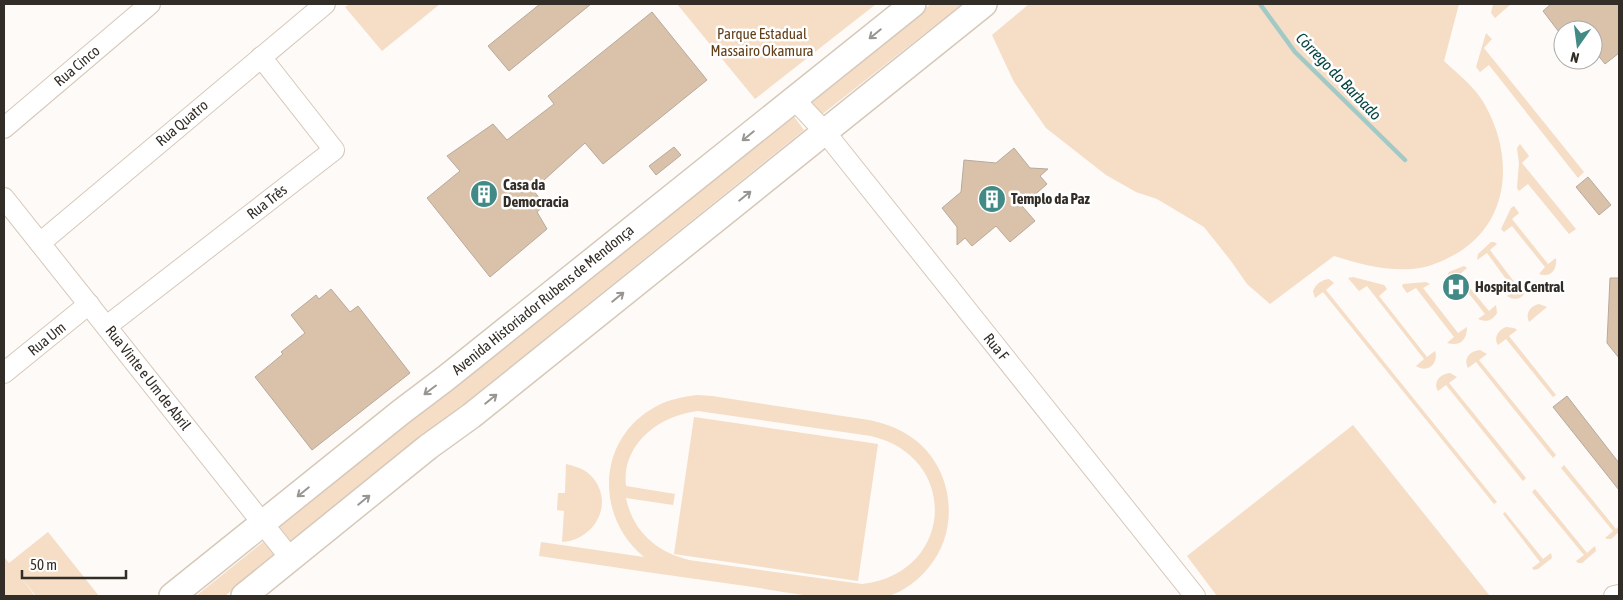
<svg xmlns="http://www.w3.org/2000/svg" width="1623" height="600" viewBox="0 0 1623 600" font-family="'Asap Condensed',sans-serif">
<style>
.green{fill:#f5ddc6;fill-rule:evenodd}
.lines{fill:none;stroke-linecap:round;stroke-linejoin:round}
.stream{stroke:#a1c9c5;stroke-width:4.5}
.building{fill:#dac2aa;stroke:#b7a99b}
.minor-casing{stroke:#d7c8b9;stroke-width:22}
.major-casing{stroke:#d7c8b9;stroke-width:28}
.minor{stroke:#fff;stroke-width:20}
.major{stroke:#fff;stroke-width:25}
.oneway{stroke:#989693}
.labels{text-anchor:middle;stroke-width:5;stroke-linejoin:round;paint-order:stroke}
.park-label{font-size:15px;fill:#623f17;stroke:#fff}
.street-label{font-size:15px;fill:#322d27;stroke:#fff}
.poi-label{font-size:15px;font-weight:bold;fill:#322d27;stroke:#fff;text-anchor:start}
.water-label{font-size:16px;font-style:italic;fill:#044441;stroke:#fff}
</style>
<rect width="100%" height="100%" fill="#fdfaf7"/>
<g class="green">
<path d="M 350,4 L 440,4 L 382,51 L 345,7 Z"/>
<path d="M 677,4 L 876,4 L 755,99 Z"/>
<path d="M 931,4 L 962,4 L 820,116 L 808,102 Z"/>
<path d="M 1029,4 L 1459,4 L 1444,61 C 1458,74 1476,88 1485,105 C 1516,160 1509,229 1448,258 C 1437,264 1424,268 1412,269 C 1385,271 1359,264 1334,256 L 1270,304 L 1247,284 L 1231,261 L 1204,227 L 1157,199 L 1136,192 L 1106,175 L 1046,128 L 1014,82 L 992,35 Z"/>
<path d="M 1493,4 L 1511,4 L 1495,18 L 1491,13 Z"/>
<path d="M 1486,33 L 1492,39 L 1484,48 L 1584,172 L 1578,178 L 1489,65 L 1480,72 L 1476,67 Z"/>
<path d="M 792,114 L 804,130 L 290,544 L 277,528 Z"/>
<path d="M 1520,144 L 1529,156 L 1522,163 L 1576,229 L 1569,234 L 1528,184 L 1519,191 L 1517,188 L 1519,163 L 1517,148 Z"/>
<path d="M 1514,206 L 1519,213 L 1512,219 L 1548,264 L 1556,258 C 1557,270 1551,278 1539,274 L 1545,267 L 1512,226 L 1504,232 L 1501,229 L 1511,208 Z"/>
<path d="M 1491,242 L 1494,242 L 1497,244 L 1490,250 L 1518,287 L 1527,281 C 1528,294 1519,304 1507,296 L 1514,290 L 1487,253 L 1477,260 L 1478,254 Z"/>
<path d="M 1464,266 L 1467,268 L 1459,275 L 1489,311 L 1496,305 L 1497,313 C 1493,320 1487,323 1478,319 L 1485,314 L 1456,277 L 1448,283 L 1446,279 L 1449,272 Z"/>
<path d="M 1353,277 L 1384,285 L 1387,289 L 1379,296 L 1427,357 L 1435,351 C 1439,363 1428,374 1416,366 L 1424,359 L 1367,286 L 1359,291 L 1348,278 Z"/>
<path d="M 1329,279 L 1334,283 L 1326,290 L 1497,502 L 1494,504 L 1323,292 L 1315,298 L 1313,291 C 1316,284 1321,280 1329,279 Z"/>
<path d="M 1426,282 L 1430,284 L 1423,288 L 1458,333 L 1467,327 C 1467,340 1460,347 1447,343 L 1454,337 L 1416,288 L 1407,293 L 1402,286 L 1403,284 Z"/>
<path d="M 1539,304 L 1547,307 L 1529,322 C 1525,313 1530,306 1539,304 Z"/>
<path d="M 1506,327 L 1514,328 L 1517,330 L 1509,336 L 1556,395 L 1553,397 L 1506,339 L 1498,345 C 1493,337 1499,330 1506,327 Z"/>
<path d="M 1480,350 L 1487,354 L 1479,360 L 1556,455 L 1553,458 L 1476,362 L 1468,368 C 1463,358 1470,351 1480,350 Z"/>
<path d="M 1450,373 L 1457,377 L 1449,383 L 1526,478 L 1523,481 L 1446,385 L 1438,391 C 1433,382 1440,374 1450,373 Z"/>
<path d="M 697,395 L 712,396 L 869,420 C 883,423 896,427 908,435 C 953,463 962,527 929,567 C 919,580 904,591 889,596 C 881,598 871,596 863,596 C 848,596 832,597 817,596 C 796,595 774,590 753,587 C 682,577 611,567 539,556 L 541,542 L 644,557 C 594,516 597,437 657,406 C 670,399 683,397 697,395 ZM 698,411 L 871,436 C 961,457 954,574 862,584 L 689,560 C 657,552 633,532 626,498 L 673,505 L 675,494 L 626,486 C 621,444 660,415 698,411 Z"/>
<path d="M 694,417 L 878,444 L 858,581 L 674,554 Z"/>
<path d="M 1353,425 L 1490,596 L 1217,596 L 1187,556 Z"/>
<path d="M 566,464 C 574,466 582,468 588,473 C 617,498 597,540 562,542 L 564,511 L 557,510 L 558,493 L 565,493 Z"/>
<path d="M 1564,465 L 1616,529 L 1619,526 L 1619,532 L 1611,539 L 1607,539 L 1605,538 L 1613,531 L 1561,468 Z"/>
<path d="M 1535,489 L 1587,553 L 1595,546 L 1596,551 L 1582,563 L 1578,563 L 1576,561 L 1584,555 L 1532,492 Z"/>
<path d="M 1505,512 L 1543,559 L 1551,553 L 1552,558 L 1538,569 L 1534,570 L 1532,568 L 1540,562 L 1503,514 Z"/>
<path d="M 48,532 L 99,596 L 36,596 L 19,575 L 35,596 L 4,596 L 4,557 L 9,563 Z"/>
<path d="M 268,538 L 279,552 L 225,596 L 196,596 Z"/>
</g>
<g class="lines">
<path class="stream" d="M 1260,4 L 1295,52 L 1405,160"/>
</g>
<g class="building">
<path d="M 540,4 L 591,4 L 509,71 L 488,46 Z"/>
<path d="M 1551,4 L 1619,4 L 1619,53 L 1605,64 L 1593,49 L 1593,30 L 1563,30 L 1562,36 L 1543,11 Z"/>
<path d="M 652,12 L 707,80 L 603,164 L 585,143 L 533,190 L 545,205 L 537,212 L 547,229 L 490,277 L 427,198 L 460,171 L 447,156 L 493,124 L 507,140 L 554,104 L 548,96 Z"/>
<path d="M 674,147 L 681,155 L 656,175 L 649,166 Z"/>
<path d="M 1014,148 L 1030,168 L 1048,169 L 1040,176 L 1047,184 L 1022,206 L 1035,221 L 1010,242 L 996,226 L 972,246 L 965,238 L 957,245 L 957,227 L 942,208 L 961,192 L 964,160 L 996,163 Z"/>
<path d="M 1588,177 L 1611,205 L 1599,215 L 1576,187 Z"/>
<path d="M 1610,278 L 1619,278 L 1619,358 L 1607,343 Z"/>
<path d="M 331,289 L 350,312 L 358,306 L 410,373 L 312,450 L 255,377 L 283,354 L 281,352 L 305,333 L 291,315 L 316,295 L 319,299 Z"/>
<path d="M 1567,396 L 1619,463 L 1619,490 L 1553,407 Z"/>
</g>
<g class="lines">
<g class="minor-casing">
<g id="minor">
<path d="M 794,99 L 825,132 L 1195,596"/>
<path d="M 4,128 L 150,4"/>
<path d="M 4,198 L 291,559"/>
<path d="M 40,243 L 325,4"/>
<path d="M 107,326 L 334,150 L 261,57"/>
<path d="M 4,373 L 89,304"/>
<path d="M 1614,596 L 1619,595"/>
</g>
</g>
<g class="major-casing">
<g id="major">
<path d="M 172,596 L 401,412 L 446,378 L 913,4"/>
<path d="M 244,596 L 428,447 L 471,416 L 984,4"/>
</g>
</g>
<use href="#minor" class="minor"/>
<use href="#major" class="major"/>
</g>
<defs><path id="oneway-shaft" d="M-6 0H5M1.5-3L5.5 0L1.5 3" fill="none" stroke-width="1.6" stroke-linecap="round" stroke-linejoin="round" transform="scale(1.25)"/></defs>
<g class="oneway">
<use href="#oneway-shaft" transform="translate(875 34) rotate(141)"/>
<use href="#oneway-shaft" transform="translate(748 136) rotate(141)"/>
<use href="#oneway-shaft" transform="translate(745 196) rotate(-39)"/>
<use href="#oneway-shaft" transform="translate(618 297) rotate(-39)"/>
<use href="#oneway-shaft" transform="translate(430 390) rotate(143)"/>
<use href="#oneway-shaft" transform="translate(491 399) rotate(-39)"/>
<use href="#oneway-shaft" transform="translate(303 492) rotate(141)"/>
<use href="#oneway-shaft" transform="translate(364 500) rotate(-39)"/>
</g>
<defs>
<g id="building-disc" transform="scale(1.4375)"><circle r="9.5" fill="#428a85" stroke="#fff"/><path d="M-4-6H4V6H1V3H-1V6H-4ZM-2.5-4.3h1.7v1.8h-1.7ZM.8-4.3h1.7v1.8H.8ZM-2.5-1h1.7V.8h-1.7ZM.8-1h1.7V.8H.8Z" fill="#fff"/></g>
<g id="hospital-disc" transform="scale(1.4375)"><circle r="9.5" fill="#428a85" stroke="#fff"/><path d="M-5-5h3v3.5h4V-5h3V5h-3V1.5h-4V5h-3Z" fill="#fff"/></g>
</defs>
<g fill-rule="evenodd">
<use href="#building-disc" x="484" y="194"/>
<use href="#building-disc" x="992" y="199"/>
<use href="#hospital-disc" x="1456" y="287"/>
</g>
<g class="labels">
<g class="park-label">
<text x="762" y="39">Parque Estadual<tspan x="762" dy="17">Massairo Okamura</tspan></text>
</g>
<g class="street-label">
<text transform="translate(77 66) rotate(-40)" y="5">Rua Cinco</text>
<text transform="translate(182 123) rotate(-40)" y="5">Rua Quatro</text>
<text transform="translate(267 202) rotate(-38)" y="5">Rua Três</text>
<text transform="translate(543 300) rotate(-39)" y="5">Avenida Historiador Rubens de Mendonça</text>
<text transform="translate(47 339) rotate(-39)" y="5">Rua Um</text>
<text transform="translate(996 347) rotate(51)" y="5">Rua F</text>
<text transform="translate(148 378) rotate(52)" y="5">Rua Vinte e Um de Abril</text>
</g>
<g class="poi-label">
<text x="503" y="190">Casa da<tspan x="503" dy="17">Democracia</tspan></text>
<text x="1011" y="204">Templo da Paz</text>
<text x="1475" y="292">Hospital Central</text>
</g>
<g class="water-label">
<text transform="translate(1339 76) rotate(46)" y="6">Córrego do Barbado</text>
</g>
</g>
<rect width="1623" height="600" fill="none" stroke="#322d27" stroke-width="10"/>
<g transform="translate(1578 45) rotate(194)"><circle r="24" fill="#ffffff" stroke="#adaba9"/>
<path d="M0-4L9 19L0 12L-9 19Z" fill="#428a85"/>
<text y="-8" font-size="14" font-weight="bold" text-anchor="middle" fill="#322d27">N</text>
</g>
<path d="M22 570v8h104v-8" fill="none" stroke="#322d27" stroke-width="2.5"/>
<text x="30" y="570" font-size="15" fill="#322d27" stroke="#ffffff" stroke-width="4" paint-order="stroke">50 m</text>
</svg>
